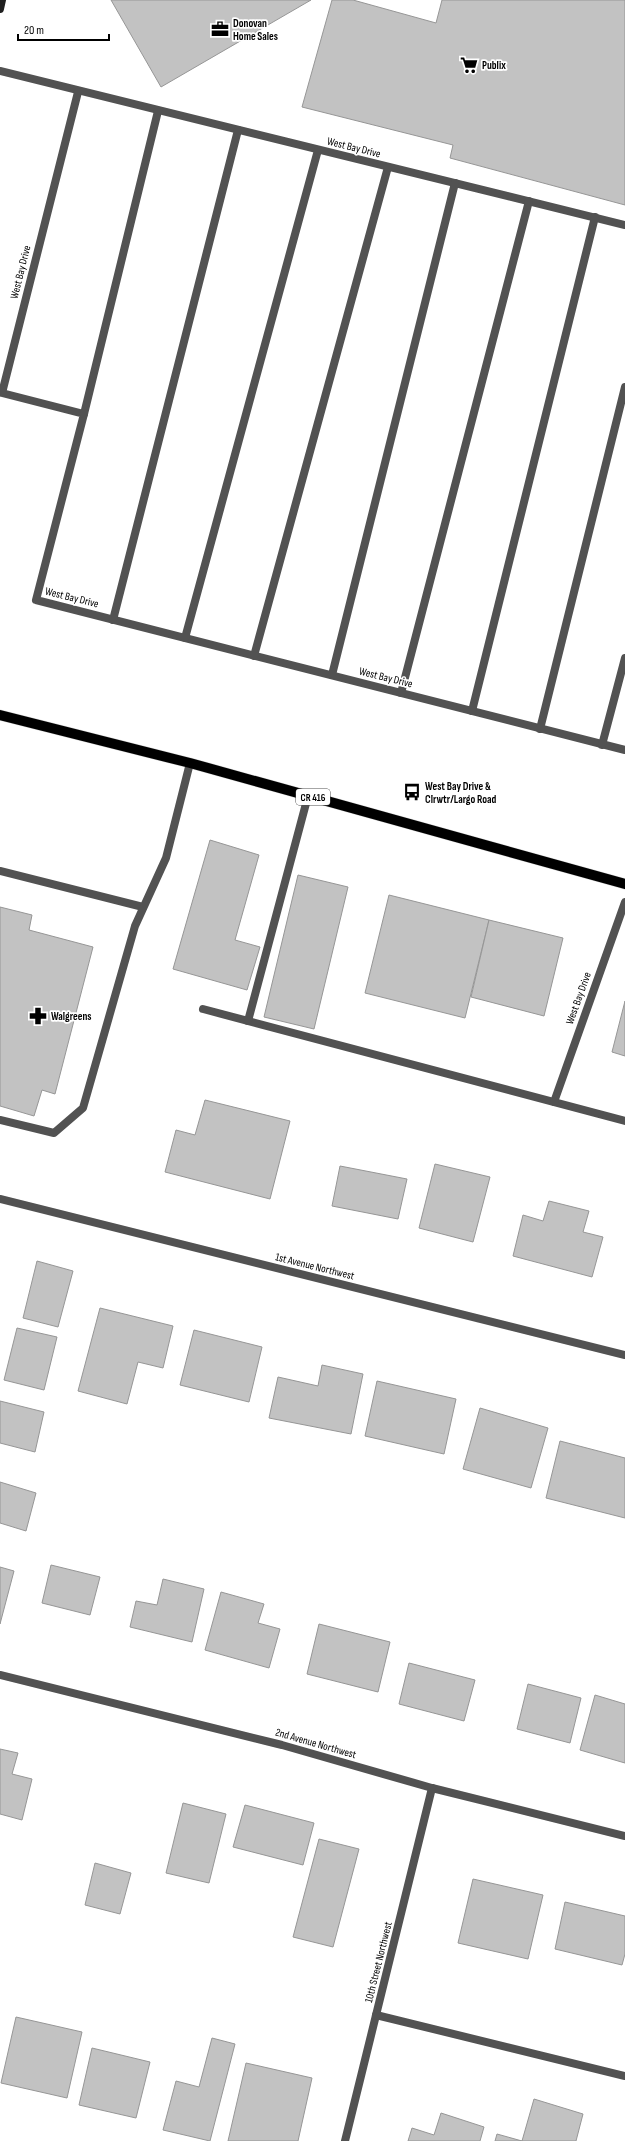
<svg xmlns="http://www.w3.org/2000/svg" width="625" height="2141" viewBox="0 0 625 2141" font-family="'Sofia Sans Condensed',sans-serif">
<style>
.building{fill:#c2c2c2;stroke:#969696}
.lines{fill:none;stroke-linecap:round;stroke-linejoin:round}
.primary-casing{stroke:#dbdbdb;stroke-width:11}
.lane{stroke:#525252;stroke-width:8}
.street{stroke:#525252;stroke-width:8}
.secondary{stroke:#1f1f1f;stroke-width:8}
.primary{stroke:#000;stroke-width:10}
.labels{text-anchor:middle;stroke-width:3.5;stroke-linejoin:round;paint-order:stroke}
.shield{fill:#fff;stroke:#4c4c4c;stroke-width:1}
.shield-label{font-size:10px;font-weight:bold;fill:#000}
.poi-label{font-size:11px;font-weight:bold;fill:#000;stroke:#fff;text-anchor:start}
.street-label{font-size:11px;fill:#000;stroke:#fff}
</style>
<rect width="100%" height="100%" fill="#fff"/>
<g class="building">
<path d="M 111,0 L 311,0 L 161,87 Z"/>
<path d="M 332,0 L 353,0 L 436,23 L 442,0 L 625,0 L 625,205 L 450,158 L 453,145 L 302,107 Z"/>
<path d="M 210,840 L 259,855 L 235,940 L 260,947 L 247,990 L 173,969 Z"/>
<path d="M 298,875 L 348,887 L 314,1029 L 264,1017 Z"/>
<path d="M 389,895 L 489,920 L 465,1018 L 365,993 Z"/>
<path d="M 0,907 L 32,915 L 29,930 L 93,947 L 55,1094 L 42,1090 L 34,1116 L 0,1106 Z"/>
<path d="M 489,920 L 563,938 L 544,1016 L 471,997 Z"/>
<path d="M 625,1001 L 625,1056 L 612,1052 Z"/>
<path d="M 205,1100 L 290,1121 L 270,1199 L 165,1172 L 176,1130 L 195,1135 Z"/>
<path d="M 435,1164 L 490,1177 L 473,1242 L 419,1228 Z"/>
<path d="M 340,1166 L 407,1179 L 398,1219 L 332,1206 Z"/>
<path d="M 549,1201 L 589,1211 L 583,1232 L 603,1237 L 592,1277 L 513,1256 L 523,1215 L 543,1221 Z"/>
<path d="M 37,1261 L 73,1271 L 58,1327 L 23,1318 Z"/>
<path d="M 100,1308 L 173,1326 L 163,1368 L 138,1362 L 127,1404 L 78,1391 Z"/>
<path d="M 17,1328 L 57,1337 L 44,1390 L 4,1380 Z"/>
<path d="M 194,1330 L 262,1347 L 249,1402 L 180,1385 Z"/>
<path d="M 322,1365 L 363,1374 L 351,1434 L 269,1418 L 278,1377 L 318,1386 Z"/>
<path d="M 377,1381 L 456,1399 L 444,1454 L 365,1436 Z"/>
<path d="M 0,1401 L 44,1412 L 35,1452 L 0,1443 Z"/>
<path d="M 480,1408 L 548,1428 L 531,1488 L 463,1469 Z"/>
<path d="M 560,1441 L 625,1458 L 625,1518 L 546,1498 Z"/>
<path d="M 0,1482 L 36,1493 L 26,1531 L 0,1523 Z"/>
<path d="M 51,1565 L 100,1577 L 90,1615 L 42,1603 Z"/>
<path d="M 0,1567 L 14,1571 L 0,1624 Z"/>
<path d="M 163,1579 L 204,1589 L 192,1642 L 130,1627 L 136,1601 L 157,1605 Z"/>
<path d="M 221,1592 L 264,1604 L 258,1623 L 280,1629 L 269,1668 L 205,1650 Z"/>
<path d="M 319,1624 L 390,1642 L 378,1692 L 307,1674 Z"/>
<path d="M 409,1663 L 475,1680 L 464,1721 L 399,1704 Z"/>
<path d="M 528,1684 L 581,1698 L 570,1743 L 517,1729 Z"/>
<path d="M 595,1695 L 625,1704 L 625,1763 L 580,1750 Z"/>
<path d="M 0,1749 L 18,1753 L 12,1774 L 32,1779 L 22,1820 L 0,1814 Z"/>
<path d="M 183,1803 L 226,1814 L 209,1883 L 166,1873 Z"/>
<path d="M 245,1805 L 314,1823 L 303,1865 L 233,1847 Z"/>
<path d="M 319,1839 L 359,1849 L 333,1947 L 293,1937 Z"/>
<path d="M 95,1863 L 131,1873 L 120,1914 L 85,1905 Z"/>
<path d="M 473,1879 L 543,1895 L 528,1959 L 458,1943 Z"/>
<path d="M 565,1902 L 625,1916 L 625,1954 L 622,1965 L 555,1949 Z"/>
<path d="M 16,2017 L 82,2032 L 67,2098 L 1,2083 Z"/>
<path d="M 212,2038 L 235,2044 L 210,2141 L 163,2130 L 176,2081 L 199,2087 Z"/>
<path d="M 92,2048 L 150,2062 L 136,2118 L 79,2105 Z"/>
<path d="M 246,2063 L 312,2078 L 298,2141 L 228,2141 Z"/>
<path d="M 534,2099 L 583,2114 L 576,2141 L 495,2141 L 497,2134 L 522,2141 Z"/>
<path d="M 441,2113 L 484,2127 L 480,2141 L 408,2141 L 412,2128 L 434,2135 Z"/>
</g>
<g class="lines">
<g class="primary-casing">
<path id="primary" d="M 0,715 L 190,763 L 625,884"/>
</g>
<g class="lane">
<path d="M 0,71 L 625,225"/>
<path d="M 78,92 L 2,393 L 84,414 L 36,600 L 625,750"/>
<path d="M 84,414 L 158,111"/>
<path d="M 113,620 L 238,130"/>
<path d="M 185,638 L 318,150"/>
<path d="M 254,656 L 388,167"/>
<path d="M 332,675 L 455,183"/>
<path d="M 401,693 L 529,201"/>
<path d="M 472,711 L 595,217"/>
<path d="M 540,729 L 625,387"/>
<path d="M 602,745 L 625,658"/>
<path d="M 0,871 L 143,907"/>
<path d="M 203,1009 L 625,1121"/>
<path d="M 248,1021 L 308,796"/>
<path d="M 554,1102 L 625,902"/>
<path d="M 0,1120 L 54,1133 L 83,1108 L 135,926 L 166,858 L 190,763"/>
<path d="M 376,2015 L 625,2076"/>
</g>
<g class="street">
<path d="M 0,1199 L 625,1355"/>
<path d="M 0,1675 L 282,1745 L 432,1788 L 625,1836"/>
<path d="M 345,2141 L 432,1788"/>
</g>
<path class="secondary" d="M 0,9 L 2,0"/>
<use href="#primary" class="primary"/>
</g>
<defs>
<g id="office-bare" transform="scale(1.38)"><path d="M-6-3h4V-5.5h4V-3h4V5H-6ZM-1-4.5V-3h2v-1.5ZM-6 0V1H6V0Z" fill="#000" stroke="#fff" stroke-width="2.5" paint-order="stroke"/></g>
<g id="supermarket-bare" transform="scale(1.38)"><path d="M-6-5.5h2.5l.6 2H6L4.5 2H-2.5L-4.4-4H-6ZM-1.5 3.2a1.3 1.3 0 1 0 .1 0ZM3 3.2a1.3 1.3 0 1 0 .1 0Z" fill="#000" stroke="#fff" stroke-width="2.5" paint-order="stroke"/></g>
<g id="bus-bare" transform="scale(1.38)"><path d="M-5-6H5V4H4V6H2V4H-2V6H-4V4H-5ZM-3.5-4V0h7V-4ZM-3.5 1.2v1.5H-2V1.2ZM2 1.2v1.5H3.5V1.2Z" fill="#000" stroke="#fff" stroke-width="2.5" paint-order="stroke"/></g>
<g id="pharmacy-bare" transform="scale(1.38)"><path d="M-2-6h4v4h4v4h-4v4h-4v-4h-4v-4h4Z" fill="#000" stroke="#fff" stroke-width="2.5" paint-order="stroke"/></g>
</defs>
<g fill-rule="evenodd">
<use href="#office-bare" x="220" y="29"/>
<use href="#supermarket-bare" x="469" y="65"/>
<use href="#bus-bare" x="412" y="792"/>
<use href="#pharmacy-bare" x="38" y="1016"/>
</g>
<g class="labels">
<rect class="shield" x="296" y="789" width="34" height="16" rx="3"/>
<g class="shield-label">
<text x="313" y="801">CR 416</text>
</g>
<g class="poi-label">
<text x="233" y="27">Donovan<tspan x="233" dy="13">Home Sales</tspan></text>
<text x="482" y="69">Publix</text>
<text x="425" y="790">West Bay Drive &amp;<tspan x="425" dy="13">Clrwtr/Largo Road</tspan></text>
<text x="51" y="1020">Walgreens</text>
</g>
<g class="street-label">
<text transform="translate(354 147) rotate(14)" y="4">West Bay Drive</text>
<text transform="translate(20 272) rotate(-76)" y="4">West Bay Drive</text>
<text transform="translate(72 597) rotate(14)" y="4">West Bay Drive</text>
<text transform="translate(386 677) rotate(14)" y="4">West Bay Drive</text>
<text transform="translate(578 998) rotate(-70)" y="4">West Bay Drive</text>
<text transform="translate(315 1266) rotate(14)" y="4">1st Avenue Northwest</text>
<text transform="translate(316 1743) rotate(16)" y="4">2nd Avenue Northwest</text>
<text transform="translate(378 1962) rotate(-76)" y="4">10th Street Northwest</text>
</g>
</g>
<path d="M18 34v6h91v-6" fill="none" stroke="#000000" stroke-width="2"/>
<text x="24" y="34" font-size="12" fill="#000000" stroke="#ffffff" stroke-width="3" paint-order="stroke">20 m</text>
</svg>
